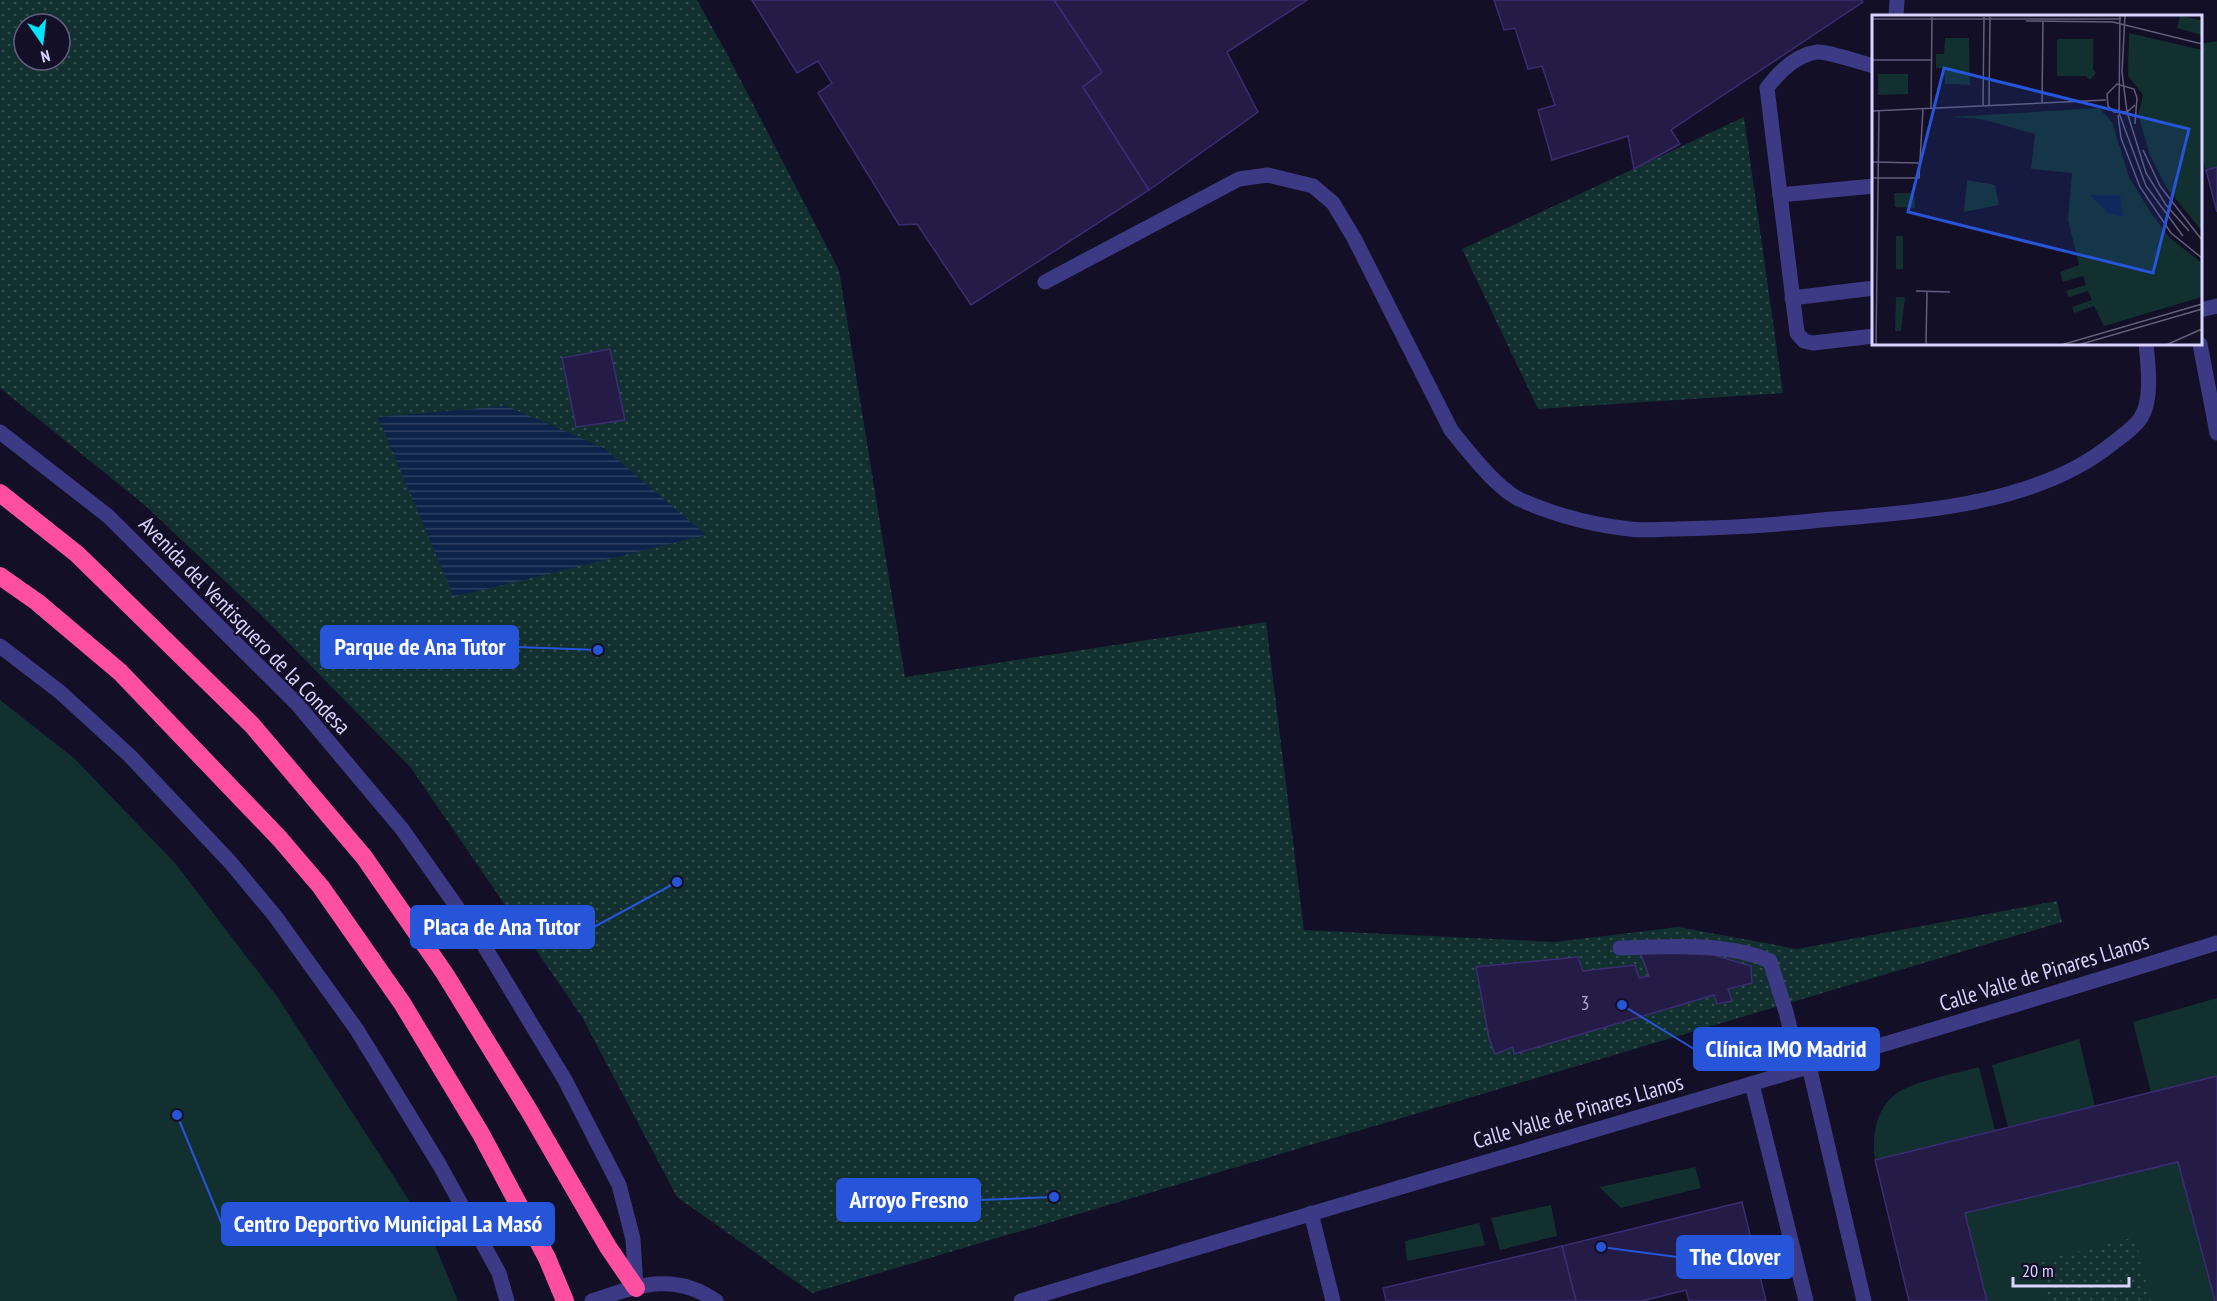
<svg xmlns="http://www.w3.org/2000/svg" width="2217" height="1301" viewBox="0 0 2217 1301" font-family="'PT Sans Narrow',sans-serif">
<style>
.green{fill:#12302f}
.park{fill:url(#park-dots);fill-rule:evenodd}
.water{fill:url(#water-rules)}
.building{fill:#241b47;stroke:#3b2d73;stroke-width:1.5}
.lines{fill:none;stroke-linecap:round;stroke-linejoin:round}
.minor{stroke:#3d3a85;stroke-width:15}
.highway{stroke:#ff4fa3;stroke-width:18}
.labels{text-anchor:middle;stroke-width:4.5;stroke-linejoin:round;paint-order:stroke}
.number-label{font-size:20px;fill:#aca6d1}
.street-label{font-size:22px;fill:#d9d4ff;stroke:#130f26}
.inset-road{fill:none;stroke:#625e7d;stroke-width:1.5}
.view{fill:#2655da;fill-opacity:0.15;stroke:#2655da;stroke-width:3}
.inset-edge{fill:none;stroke:#d9d4ff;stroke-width:3}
.leader{fill:none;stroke:#2655da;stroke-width:2}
.callout-dot{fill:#2655da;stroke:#130f26;stroke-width:2}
.callout{fill:#2655da;stroke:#2655da;stroke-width:2}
.callout-label{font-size:24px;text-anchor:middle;font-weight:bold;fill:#fff}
</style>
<defs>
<pattern id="park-dots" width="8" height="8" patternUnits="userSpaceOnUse" patternTransform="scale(1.5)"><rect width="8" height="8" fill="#12302f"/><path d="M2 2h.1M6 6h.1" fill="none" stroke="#344d4e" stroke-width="1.8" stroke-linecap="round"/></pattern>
<pattern id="water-rules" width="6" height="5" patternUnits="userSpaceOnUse" patternTransform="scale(1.5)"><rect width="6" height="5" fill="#0c2248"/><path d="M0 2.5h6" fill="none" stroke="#2f4163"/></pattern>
</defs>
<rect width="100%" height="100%" fill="#130f26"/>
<g class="green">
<path d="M 2217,41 L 2217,167 L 2206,170 L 2200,151 L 2200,44 Z"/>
<path d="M 0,700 L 74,758 L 175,863 L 278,998 L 429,1231 L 458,1301 L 0,1301 Z"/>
<path d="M 2217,998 L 2217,1076 L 2151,1093 L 2133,1022 Z"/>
<path d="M 2079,1039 L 2095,1106 L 2008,1127 L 1992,1065 Z"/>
<path d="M 1979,1067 L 1995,1130 L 1875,1160 C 1871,1134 1877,1103 1902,1090 C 1920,1080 1958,1073 1979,1067 Z"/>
<path d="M 2178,1162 L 2215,1301 L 1987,1301 L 1965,1213 Z"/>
<path d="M 1695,1167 L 1701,1188 L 1621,1208 L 1599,1187 Z"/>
<path d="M 1551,1205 L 1557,1236 L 1500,1250 L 1491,1218 Z"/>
<path d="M 1479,1223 L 1485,1245 L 1407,1261 L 1405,1241 Z"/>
</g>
<g class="park">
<path d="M 0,0 L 697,0 L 726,52 L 839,270 L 905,677 L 1266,622 L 1304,930 L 1555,942 L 1678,927 L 1797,949 L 2057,901 L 2062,922 L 812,1293 L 677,1197 L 582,1017 L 411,768 L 266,620 L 147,507 L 0,388 ZM 24,24 L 60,24 L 60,60 L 24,60 Z"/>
<path d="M 1744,117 L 1783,393 L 1538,409 L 1462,249 Z"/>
<path d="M 2135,1237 L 2151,1301 L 2047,1301 L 2037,1262 Z"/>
</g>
<path class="water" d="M 506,406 L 604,448 L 706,535 L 454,597 L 378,417 Z"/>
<g class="building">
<path d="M 752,0 L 1054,0 L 1102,72 L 1083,87 L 1149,190 L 971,305 L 917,224 L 899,225 L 818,93 L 832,83 L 818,61 L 797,73 Z"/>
<path d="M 1054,0 L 1307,0 L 1227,52 L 1258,112 L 1149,190 L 1083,87 L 1102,72 Z"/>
<path d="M 1494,0 L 1862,0 L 1863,2 L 1671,130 L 1680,144 L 1634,169 L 1628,136 L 1552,160 L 1538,110 L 1555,105 L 1542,66 L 1528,69 L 1515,28 L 1504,30 Z"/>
<path d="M 2217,167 L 2217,212 L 2206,170 Z"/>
<path d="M 610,349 L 625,420 L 576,427 L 562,358 Z"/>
<path d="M 1640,952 L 1714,955 L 1751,966 L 1752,983 L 1728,989 L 1732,1001 L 1717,1004 L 1714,995 L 1514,1054 L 1513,1047 L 1495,1054 L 1489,1038 L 1476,967 L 1578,957 L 1583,971 L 1635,965 L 1639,978 L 1649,976 Z"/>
<path d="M 2217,1076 L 2217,1301 L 2215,1301 L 2178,1162 L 1965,1213 L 1987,1301 L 1909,1301 L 1875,1160 Z"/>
<path d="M 1742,1202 L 1766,1301 L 1689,1301 L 1686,1290 L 1642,1301 L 1576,1301 L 1562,1246 Z"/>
<path d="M 1562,1246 L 1576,1301 L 1386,1301 L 1383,1288 Z"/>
</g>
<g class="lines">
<g class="minor">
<path d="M 1896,16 L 1897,0"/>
<path d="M 1874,66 C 1861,63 1828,51 1817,52 C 1795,55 1779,72 1767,88 L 1797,333 L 1804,341 L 1813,343 L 1874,336"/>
<path d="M 1780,195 L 1874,186"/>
<path d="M 1045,282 L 1239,179 L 1268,175 L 1313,186 L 1333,203 L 1354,238 L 1451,430 C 1467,450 1497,489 1521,500 C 1555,515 1593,525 1630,529 C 1644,531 1660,529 1675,529 C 1717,528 1760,526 1802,522 C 1903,512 2031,510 2113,443 C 2122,436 2134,428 2140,419 C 2153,401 2148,364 2146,344"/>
<path d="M 1792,298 L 1874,288"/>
<path d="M 2200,310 L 2217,306"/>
<path d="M 2200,344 L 2217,433"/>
<path d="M 0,432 L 108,516 L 297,704 L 402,829 L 483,944 L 565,1080 L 619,1185 L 633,1239 L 636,1288"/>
<path d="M 0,646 L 60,692 L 130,756 L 230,862 L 275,916 L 357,1030 L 439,1164 L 499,1273 L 507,1301"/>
<path d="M 1620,948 C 1669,947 1724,941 1770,961 L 1786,1012 L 1800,1068"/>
<path d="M 1809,1066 L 1864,1301"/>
<path d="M 1752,1084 L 1806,1301"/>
<path d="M 1311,1213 L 1333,1301"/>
<path d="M 592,1301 C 638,1286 673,1271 716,1301"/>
<path d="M 1021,1301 C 1419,1179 1820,1067 2217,943"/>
</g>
<g class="highway">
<path d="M 0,493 L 77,554 L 252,725 L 364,857 L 445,974 L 528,1109 L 608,1247 L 636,1288"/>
<path d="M 0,576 L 37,602 L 120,672 L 280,839 L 321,887 L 402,1003 L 481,1134 L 547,1258 L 565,1301"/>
</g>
</g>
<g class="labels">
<g class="number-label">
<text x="1585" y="1010">3</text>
</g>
<g class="street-label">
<text transform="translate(245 625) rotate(46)" y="8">Avenida del Ventisquero de la Condesa</text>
<text transform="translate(2044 972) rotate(-17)" y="8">Calle Valle de Pinares Llanos</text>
<text transform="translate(1578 1111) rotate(-16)" y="8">Calle Valle de Pinares Llanos</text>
</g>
</g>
<g transform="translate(1872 15)">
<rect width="330" height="330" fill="#130f26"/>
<path d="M 308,0 L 330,6 L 330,20 L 305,13 ZM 257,18 L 330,35 L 330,216 L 294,172 L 278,140 L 266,100 L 271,80 L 256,61 ZM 73,23 L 97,23 L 98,70 L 73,69 L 72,53 L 64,53 L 64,39 L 72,39 ZM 185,24 L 221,24 L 221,54 L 224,58 L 218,65 L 214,61 L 185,61 ZM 6,59 L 36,59 L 36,79 L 6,80 ZM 22,178 L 42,178 L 43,193 L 23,192 ZM 24,221 L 31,221 L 31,254 L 24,254 ZM 24,282 L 33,282 L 29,316 L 23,316 Z" fill="#12302f"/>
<path d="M 227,93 L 240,107 L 257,162 L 279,198 L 298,223 L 330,248 L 330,282 L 232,311 L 222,291 L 202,298 L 200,292 L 220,285 L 216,276 L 197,282 L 194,276 L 214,270 L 211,261 L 191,267 L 188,257 L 207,250 L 196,205 L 200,158 L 159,154 L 163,119 L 109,104 L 79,102 ZM 95,165 L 123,170 L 127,190 L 92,197 Z" fill="#12302f"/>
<path d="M 218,180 L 248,180 L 251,202 L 237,199 Z" fill="#0c2248"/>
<path class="inset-road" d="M 253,0 L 250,57 L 255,97M 0,4 L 249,4M 154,6 L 241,7 L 330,29M 0,45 L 59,45M 170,88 L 171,6M 111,90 L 112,2M 117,90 L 118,2M 59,93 L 60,2M 0,96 L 234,85M 255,97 L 274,158 L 294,190 L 317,216M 247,98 L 248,0M 247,98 L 274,171 L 311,221M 246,100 L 249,123 L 268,172 L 299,218 L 330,243M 263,109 L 265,83 L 262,74 L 245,69 L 235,79 L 236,91 L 242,97 L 255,97 L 263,90M 271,135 L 288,171 L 330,225M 0,147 L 48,148M 0,163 L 47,163 L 51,94M 44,276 L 78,277M 4,330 L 7,96M 54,330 L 55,276M 189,330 L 330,289M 206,330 L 330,294M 294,330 L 330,314"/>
<path class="view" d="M 72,53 L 317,114 L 281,258 L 36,197 Z"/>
<rect width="330" height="330" class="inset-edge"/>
</g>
<path class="leader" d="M598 650L518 647M677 882L594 927M1622 1005L1694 1049M1054 1197L980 1200M177 1115L222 1224M1601 1247L1677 1257"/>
<g class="callout-dot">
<circle cx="598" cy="650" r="6"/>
<circle cx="677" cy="882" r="6"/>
<circle cx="1622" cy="1005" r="6"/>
<circle cx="1054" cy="1197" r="6"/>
<circle cx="177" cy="1115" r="6"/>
<circle cx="1601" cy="1247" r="6"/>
</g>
<g class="callout">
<rect x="321" y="626" width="197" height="42" rx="6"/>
<rect x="411" y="906" width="183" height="42" rx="6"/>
<rect x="1694" y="1028" width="185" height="42" rx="6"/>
<rect x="837" y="1179" width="143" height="42" rx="6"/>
<rect x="222" y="1203" width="332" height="42" rx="6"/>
<rect x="1677" y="1236" width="116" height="42" rx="6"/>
</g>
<g class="callout-label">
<text x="420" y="655">Parque de Ana Tutor</text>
<text x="502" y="935">Placa de Ana Tutor</text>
<text x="1786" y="1057">Clínica IMO Madrid</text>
<text x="909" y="1208">Arroyo Fresno</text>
<text x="388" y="1232">Centro Deportivo Municipal La Masó</text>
<text x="1735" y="1265">The Clover</text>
</g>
<g transform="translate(42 42) rotate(166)"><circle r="28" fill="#130f26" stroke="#625e7d" stroke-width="1.5"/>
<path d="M0-4.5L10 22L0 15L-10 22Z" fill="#00e5ff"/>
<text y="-9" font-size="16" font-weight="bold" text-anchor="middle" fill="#d9d4ff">N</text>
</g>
<path d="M2013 1277v9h116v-9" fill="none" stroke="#d9d4ff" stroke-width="3"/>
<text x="2022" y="1277" font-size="18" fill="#d9d4ff" stroke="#130f26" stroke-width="4.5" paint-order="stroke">20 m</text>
</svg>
